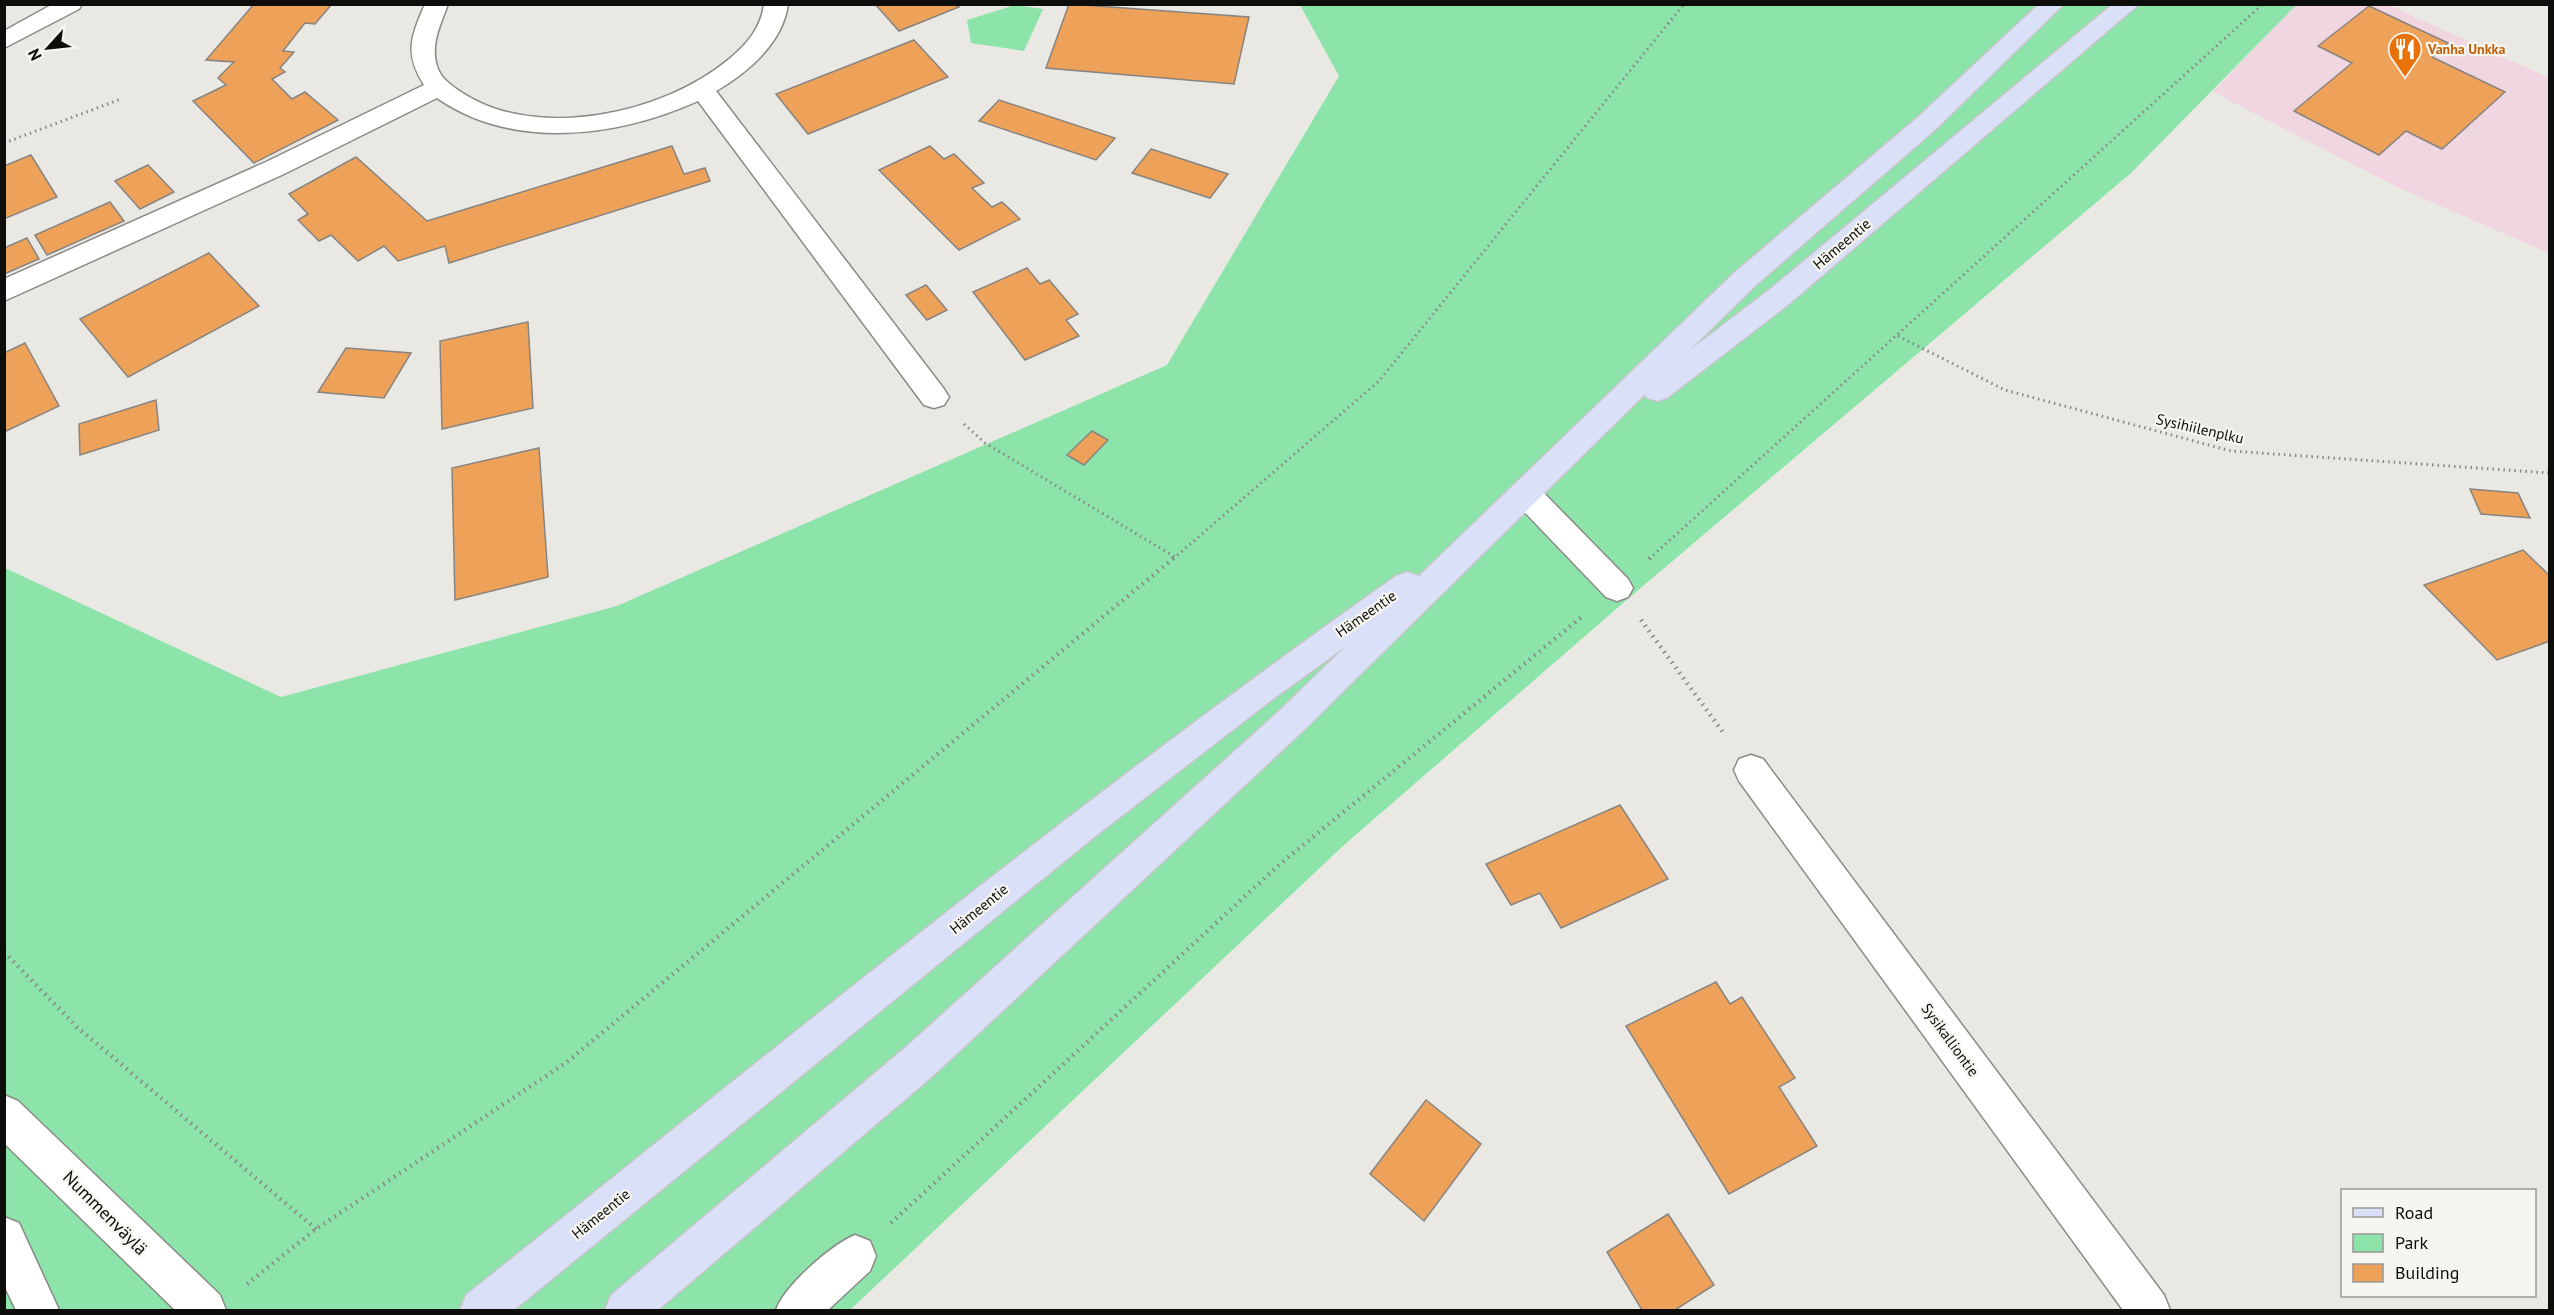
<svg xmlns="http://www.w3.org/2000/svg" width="2554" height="1315" viewBox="0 0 2554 1315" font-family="'PT Sans',sans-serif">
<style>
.industrial{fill:#efd6e0}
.green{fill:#8ce4ab}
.building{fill:#eea259;stroke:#878481;stroke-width:1.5}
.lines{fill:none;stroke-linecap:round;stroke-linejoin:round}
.minor-casing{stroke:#8b8a86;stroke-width:3}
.major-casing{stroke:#c5c5c5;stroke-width:3}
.path-far1{stroke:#888884;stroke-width:3;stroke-dasharray:1.5 4;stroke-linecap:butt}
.path{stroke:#888884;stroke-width:4.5;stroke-dasharray:1.5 5;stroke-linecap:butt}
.minor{fill:#fff;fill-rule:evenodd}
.major{fill:#d9e0f8;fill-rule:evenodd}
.labels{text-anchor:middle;stroke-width:4.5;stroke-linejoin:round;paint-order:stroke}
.far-food-label{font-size:14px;font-weight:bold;fill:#c56008;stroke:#f6f5f0;text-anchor:start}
.street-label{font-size:15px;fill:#0d0d0c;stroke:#f6f5f0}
.near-street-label{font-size:18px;fill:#0d0d0c;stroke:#f6f5f0}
</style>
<rect width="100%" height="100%" fill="#e9e8e3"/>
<path class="industrial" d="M 2296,4 L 2389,5 L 2549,78 L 2549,253 L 2399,188 L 2213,92 Z"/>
<g class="green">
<path d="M 1015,5 L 1043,9 L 1024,51 L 971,43 L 967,20 Z"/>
<path d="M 1300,5 L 2296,5 L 2131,173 L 1630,597 L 1344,845 L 850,1310 L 5,1310 L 5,568 L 281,697 L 617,606 L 1167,365 L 1339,76 Z"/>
</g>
<g class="building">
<path d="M 254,4 L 332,4 L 315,24 L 305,23 L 283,51 L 294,52 L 280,68 L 285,72 L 272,79 L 292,99 L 305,92 L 338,120 L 254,163 L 193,101 L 226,85 L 218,78 L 234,62 L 206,60 Z"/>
<path d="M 875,4 L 956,4 L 959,7 L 899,31 Z"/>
<path d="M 1069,4 L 1249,17 L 1234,84 L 1046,68 Z"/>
<path d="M 2369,6 L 2448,43 L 2432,57 L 2505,92 L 2442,149 L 2406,131 L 2379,155 L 2294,111 L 2352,63 L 2318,46 Z"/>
<path d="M 914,40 L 948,77 L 808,134 L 776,94 Z"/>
<path d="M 999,100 L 1115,138 L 1096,160 L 979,121 Z"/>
<path d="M 672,146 L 684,174 L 705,168 L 710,181 L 449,263 L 445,246 L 398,261 L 384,246 L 358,261 L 331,235 L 319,241 L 298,220 L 308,214 L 289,194 L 356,157 L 427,221 Z"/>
<path d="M 930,146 L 944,159 L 954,154 L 984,183 L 972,188 L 992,207 L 1002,202 L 1020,219 L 959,250 L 879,170 Z"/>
<path d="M 1151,149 L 1228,174 L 1210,198 L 1132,173 Z"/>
<path d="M 31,155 L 57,197 L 4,219 L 4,166 Z"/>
<path d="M 148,165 L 174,192 L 140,209 L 115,181 Z"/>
<path d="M 110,202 L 124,221 L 47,255 L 35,235 Z"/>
<path d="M 27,238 L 39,259 L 4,274 L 4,248 Z"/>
<path d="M 209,253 L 259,306 L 128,377 L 80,319 Z"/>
<path d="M 1027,268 L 1040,284 L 1049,280 L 1078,314 L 1066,320 L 1079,336 L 1025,360 L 973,292 Z"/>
<path d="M 926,285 L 947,310 L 927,320 L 906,295 Z"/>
<path d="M 528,322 L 533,408 L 442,429 L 440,341 Z"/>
<path d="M 25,343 L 59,406 L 4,432 L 4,353 Z"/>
<path d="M 346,348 L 411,353 L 384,398 L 318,392 Z"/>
<path d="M 156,400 L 159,430 L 80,455 L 79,424 Z"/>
<path d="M 1092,431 L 1108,440 L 1084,465 L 1067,455 Z"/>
<path d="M 539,448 L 548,577 L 455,600 L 452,468 Z"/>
<path d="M 2470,489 L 2518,493 L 2530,518 L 2481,514 Z"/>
<path d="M 2523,550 L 2550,576 L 2550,641 L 2497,660 L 2424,585 Z"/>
<path d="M 1620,805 L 1668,879 L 1561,928 L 1540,893 L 1511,905 L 1486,864 Z"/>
<path d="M 1716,982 L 1730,1004 L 1742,997 L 1795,1078 L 1779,1087 L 1817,1146 L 1729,1194 L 1626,1026 Z"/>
<path d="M 1426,1100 L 1481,1144 L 1424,1221 L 1370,1174 Z"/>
<path d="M 1668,1214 L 1714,1285 L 1675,1310 L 1642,1310 L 1607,1252 Z"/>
</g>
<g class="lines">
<g class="minor-casing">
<g id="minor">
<path d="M 53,4 L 82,4 L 79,9 L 4,48 L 4,31 Z"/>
<path d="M 425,4 L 448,4 C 441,24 430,44 437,66 C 440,78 452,86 461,92 C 535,142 663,114 728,60 C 746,45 761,29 764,4 L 788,4 C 783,43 747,73 716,91 L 944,389 L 949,397 L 944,405 L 934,408 L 924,405 L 698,101 C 618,137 513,151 437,98 L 284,174 L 4,301 L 4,279 L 266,162 L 424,85 C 404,53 411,37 425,4 Z"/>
<path d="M 1526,482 L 1537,486 L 1628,579 L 1633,588 L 1628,597 L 1617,601 L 1606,597 L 1515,502 L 1511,494 L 1515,486 Z"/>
<path d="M 1751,755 L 1763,759 L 2164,1295 L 2170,1310 L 2123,1310 L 1739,781 L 1734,770 L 1739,759 Z"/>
<path d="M 4,1095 L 18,1101 L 220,1295 L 226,1310 L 175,1310 L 4,1143 Z"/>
<path d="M 4,1217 L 19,1223 L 59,1310 L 16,1310 L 4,1285 Z"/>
<path d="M 855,1235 L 870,1241 L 876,1256 L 870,1271 L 828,1310 L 776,1310 C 784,1286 831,1245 855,1235 Z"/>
</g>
</g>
<g class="major-casing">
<path id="major" d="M 2039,4 L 2064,4 L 1936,129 L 1755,286 L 1690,350 L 1769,290 L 2113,4 L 2139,4 L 1789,304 L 1667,398 L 1657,401 L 1647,398 L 1645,394 L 1302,732 L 935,1074 L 658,1310 L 605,1310 L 611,1295 L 907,1046 L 1278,712 L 1345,647 L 1269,702 L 1093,838 L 514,1310 L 460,1310 L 466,1295 C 772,1051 1075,802 1396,576 L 1407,572 L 1419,576 L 1735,272 L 1918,117 Z"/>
</g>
<g class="path-far1">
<path d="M 4,143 L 121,99"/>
<path d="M 1898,336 L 2005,390 L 2231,451 L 2550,473"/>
<path d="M 964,424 L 985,443 L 1175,557"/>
<path d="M 1173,559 L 1379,381 L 1684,4"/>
<path d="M 1649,559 L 2263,4"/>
</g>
<g class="path">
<path d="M 1649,559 L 1651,557"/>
<path d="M 1641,620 L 1725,735"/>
<path d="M 4,952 L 77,1027 L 316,1229"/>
<path d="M 891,1223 L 1280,864 L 1584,615"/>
<path d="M 247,1284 L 316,1229 L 567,1062 L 1175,557"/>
</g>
<use href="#minor" class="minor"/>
<use href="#major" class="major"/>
</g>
<defs>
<g id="restaurant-pin" transform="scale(1.725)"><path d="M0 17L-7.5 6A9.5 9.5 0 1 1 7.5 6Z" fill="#e8710a" stroke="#f6f5f0"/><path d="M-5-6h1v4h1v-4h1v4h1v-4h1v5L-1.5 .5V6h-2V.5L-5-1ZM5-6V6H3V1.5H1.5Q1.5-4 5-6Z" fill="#fff"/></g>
</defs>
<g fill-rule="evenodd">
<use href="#restaurant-pin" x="2405" y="49"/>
</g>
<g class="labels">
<g class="far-food-label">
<text x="2428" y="54">Vanha Unkka</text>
</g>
<g class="street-label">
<text transform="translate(1842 244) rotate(-40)" y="5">Hämeentie</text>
<text transform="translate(2200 429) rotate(13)" y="5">Sysihiilenplku</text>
<text transform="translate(1366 614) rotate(-35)" y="5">Hämeentie</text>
<text transform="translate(979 909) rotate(-39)" y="5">Hämeentie</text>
<text transform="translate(1950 1040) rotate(54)" y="5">Sysikalliontie</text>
<text transform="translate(601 1214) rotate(-39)" y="5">Hämeentie</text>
</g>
<g class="near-street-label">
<text transform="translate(105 1213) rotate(45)" y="6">Nummenväylä</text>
</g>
</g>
<rect width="2554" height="1315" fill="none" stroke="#0d0d0c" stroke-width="12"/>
<rect x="2341" y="1189" width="195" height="108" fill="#f6f5f0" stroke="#999895" stroke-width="1.5"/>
<rect x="2353" y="1208" width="30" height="9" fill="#d9e0f8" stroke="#999895" stroke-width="1.5"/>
<text x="2395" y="1219" font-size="18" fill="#0d0d0c">Road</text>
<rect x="2353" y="1234" width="30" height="18" fill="#8ce4ab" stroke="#999895" stroke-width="1.5"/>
<text x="2395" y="1249" font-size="18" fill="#0d0d0c">Park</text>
<rect x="2353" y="1264" width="30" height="18" fill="#eea259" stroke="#999895" stroke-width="1.5"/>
<text x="2395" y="1279" font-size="18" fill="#0d0d0c">Building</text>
<g transform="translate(48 48) rotate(243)" stroke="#f6f5f0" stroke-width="4.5" paint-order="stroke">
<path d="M0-4.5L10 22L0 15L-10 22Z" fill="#0d0d0c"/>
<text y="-9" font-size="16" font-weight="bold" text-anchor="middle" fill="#0d0d0c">N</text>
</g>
</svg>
